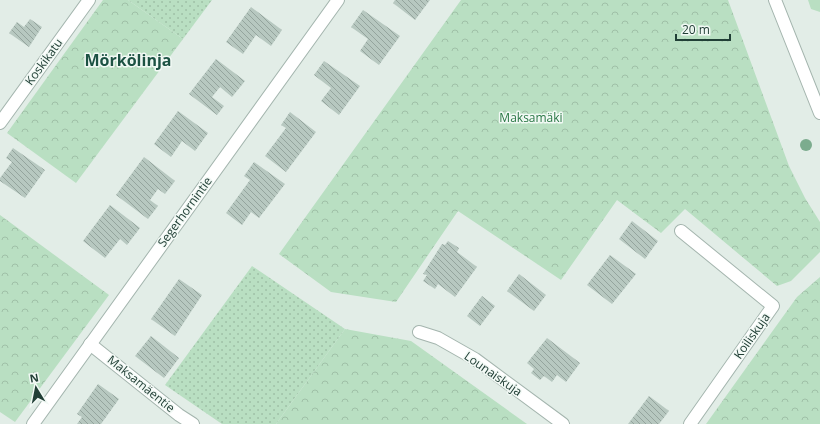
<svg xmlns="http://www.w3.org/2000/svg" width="820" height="424" viewBox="0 0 820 424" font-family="'Open Sans',sans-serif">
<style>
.green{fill:url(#green-dots)}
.forest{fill:url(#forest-crowns)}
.building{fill:url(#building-back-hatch)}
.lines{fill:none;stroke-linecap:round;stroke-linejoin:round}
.minor-casing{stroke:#a4b5ae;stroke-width:14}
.tertiary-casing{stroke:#a4b5ae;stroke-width:14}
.minor{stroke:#fff;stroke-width:12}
.tertiary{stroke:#fff;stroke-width:12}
.tree{fill:#7cac8e}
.labels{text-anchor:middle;stroke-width:3;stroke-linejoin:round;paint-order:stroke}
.street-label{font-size:12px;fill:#213f36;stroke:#f2f9f5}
.park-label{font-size:12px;fill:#297745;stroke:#f2f9f5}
.district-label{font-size:16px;font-weight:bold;fill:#1c5243;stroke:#f2f9f5}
</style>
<defs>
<pattern id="green-dots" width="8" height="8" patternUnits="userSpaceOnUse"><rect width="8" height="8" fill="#b9dfc2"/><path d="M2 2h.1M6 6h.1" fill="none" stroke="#9fc0a7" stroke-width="1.8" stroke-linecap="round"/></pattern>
<pattern id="forest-crowns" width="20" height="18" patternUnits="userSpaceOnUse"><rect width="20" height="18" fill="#b9dfc2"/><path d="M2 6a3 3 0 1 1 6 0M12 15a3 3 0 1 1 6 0" fill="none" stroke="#9fc0a7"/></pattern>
<pattern id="building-back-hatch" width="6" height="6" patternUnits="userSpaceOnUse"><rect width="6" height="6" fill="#b7c8c0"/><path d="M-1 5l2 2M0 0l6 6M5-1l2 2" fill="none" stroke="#94a49d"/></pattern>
</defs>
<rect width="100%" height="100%" fill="#e2ede7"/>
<g class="green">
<path d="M 128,0 L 212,0 L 183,39 Z"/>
<path d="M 252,266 L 345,329 L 276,424 L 222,424 L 165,385 Z"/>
</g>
<g class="forest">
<path d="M 103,0 L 128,0 L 183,39 L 76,183 L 7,133 Z"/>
<path d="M 461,0 L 728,0 L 789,166 L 805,198 L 820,222 L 820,252 L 791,281 L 777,286 L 685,209 L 661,233 L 617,200 L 561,280 L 458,211 L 396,302 L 331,292 L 279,254 Z"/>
<path d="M 808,0 L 820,0 L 820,12 L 811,9 Z"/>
<path d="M 0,215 L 109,295 L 15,422 L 0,412 Z"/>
<path d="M 820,277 L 820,424 L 706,424 L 797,297 Z"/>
<path d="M 345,329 L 411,341 L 527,424 L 276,424 Z"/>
</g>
<g class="building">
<path d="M 395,0 L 430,0 L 415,20 L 393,3 Z"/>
<path d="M 251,7 L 282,30 L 271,46 L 256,35 L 243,54 L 226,42 Z"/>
<path d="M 363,10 L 400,36 L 379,65 L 360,51 L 368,39 L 351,27 Z"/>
<path d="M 30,19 L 42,27 L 29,47 L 9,33 L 17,22 L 24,27 Z"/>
<path d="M 216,59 L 245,81 L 232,97 L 220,87 L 212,97 L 224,106 L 217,115 L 189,94 Z"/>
<path d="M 324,61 L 360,86 L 339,115 L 321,101 L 331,88 L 314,75 Z"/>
<path d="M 178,111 L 208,133 L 195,151 L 182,141 L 171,157 L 154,144 Z"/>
<path d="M 290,112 L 316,132 L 286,172 L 265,156 L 286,128 L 281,125 Z"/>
<path d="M 13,148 L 45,170 L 25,198 L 0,181 L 0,178 L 12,162 L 6,158 Z"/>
<path d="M 144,157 L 175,181 L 165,194 L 158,189 L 150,200 L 158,206 L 148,219 L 116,195 Z"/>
<path d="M 254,162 L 285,184 L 259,218 L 251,212 L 242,225 L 226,213 L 250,180 L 244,176 Z"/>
<path d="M 110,205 L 140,228 L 127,245 L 120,239 L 105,258 L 83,241 Z"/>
<path d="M 632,221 L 658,241 L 645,259 L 619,239 Z"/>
<path d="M 448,241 L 459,248 L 457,252 L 477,267 L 455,297 L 438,284 L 435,289 L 423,281 L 427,275 L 423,274 L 442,244 L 445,245 Z"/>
<path d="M 610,255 L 636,274 L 612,304 L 587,285 Z"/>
<path d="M 519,274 L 546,295 L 534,311 L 507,291 Z"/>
<path d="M 179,279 L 202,295 L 175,336 L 151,319 Z"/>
<path d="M 482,296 L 495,306 L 480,326 L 467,316 Z"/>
<path d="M 151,336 L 179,358 L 164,378 L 135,356 Z"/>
<path d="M 547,338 L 580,363 L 566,382 L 557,375 L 552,382 L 544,376 L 540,380 L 531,373 L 534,369 L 527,363 Z"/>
<path d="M 98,384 L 119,399 L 101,424 L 77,424 L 82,417 L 77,414 Z"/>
<path d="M 649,396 L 669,411 L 659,424 L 628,424 Z"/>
</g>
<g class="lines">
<g class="minor-casing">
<g id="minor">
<path d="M 0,123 L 89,0"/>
<path d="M 681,231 L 773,306 L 690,424"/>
<path d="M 419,332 L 438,338 L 475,359 L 563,424"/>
<path d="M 90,344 L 179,415 L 193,424"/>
<path d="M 33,424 L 338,0"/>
</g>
</g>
<g class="tertiary-casing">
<path id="tertiary" d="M 775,0 L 820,113"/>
</g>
<use href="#minor" class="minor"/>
<use href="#tertiary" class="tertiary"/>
</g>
<circle class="tree" cx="806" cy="145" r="6"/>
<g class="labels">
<g class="street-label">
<text transform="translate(44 62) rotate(-54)" y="4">Koskikatu</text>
<text transform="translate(185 212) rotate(-54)" y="4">Segerhornintie</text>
<text transform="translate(752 336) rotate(-55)" y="4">Koiliskuja</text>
<text transform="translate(493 374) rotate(35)" y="4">Lounaiskuja</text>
<text transform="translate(141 384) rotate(39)" y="4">Maksamäentie</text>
</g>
<g class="park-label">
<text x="531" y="122">Maksamäki</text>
</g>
<g class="district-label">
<text x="128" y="66">Mörkölinja</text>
</g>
</g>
<g transform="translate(36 388) rotate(350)" stroke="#f2f9f5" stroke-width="3" paint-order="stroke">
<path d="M0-3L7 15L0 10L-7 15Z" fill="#213f36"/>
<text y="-6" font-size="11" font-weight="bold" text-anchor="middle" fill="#213f36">N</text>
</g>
<path d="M676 34v6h54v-6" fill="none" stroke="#213f36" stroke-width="2"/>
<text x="682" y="34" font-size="12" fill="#213f36" stroke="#f2f9f5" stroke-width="3" paint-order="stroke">20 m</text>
</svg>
